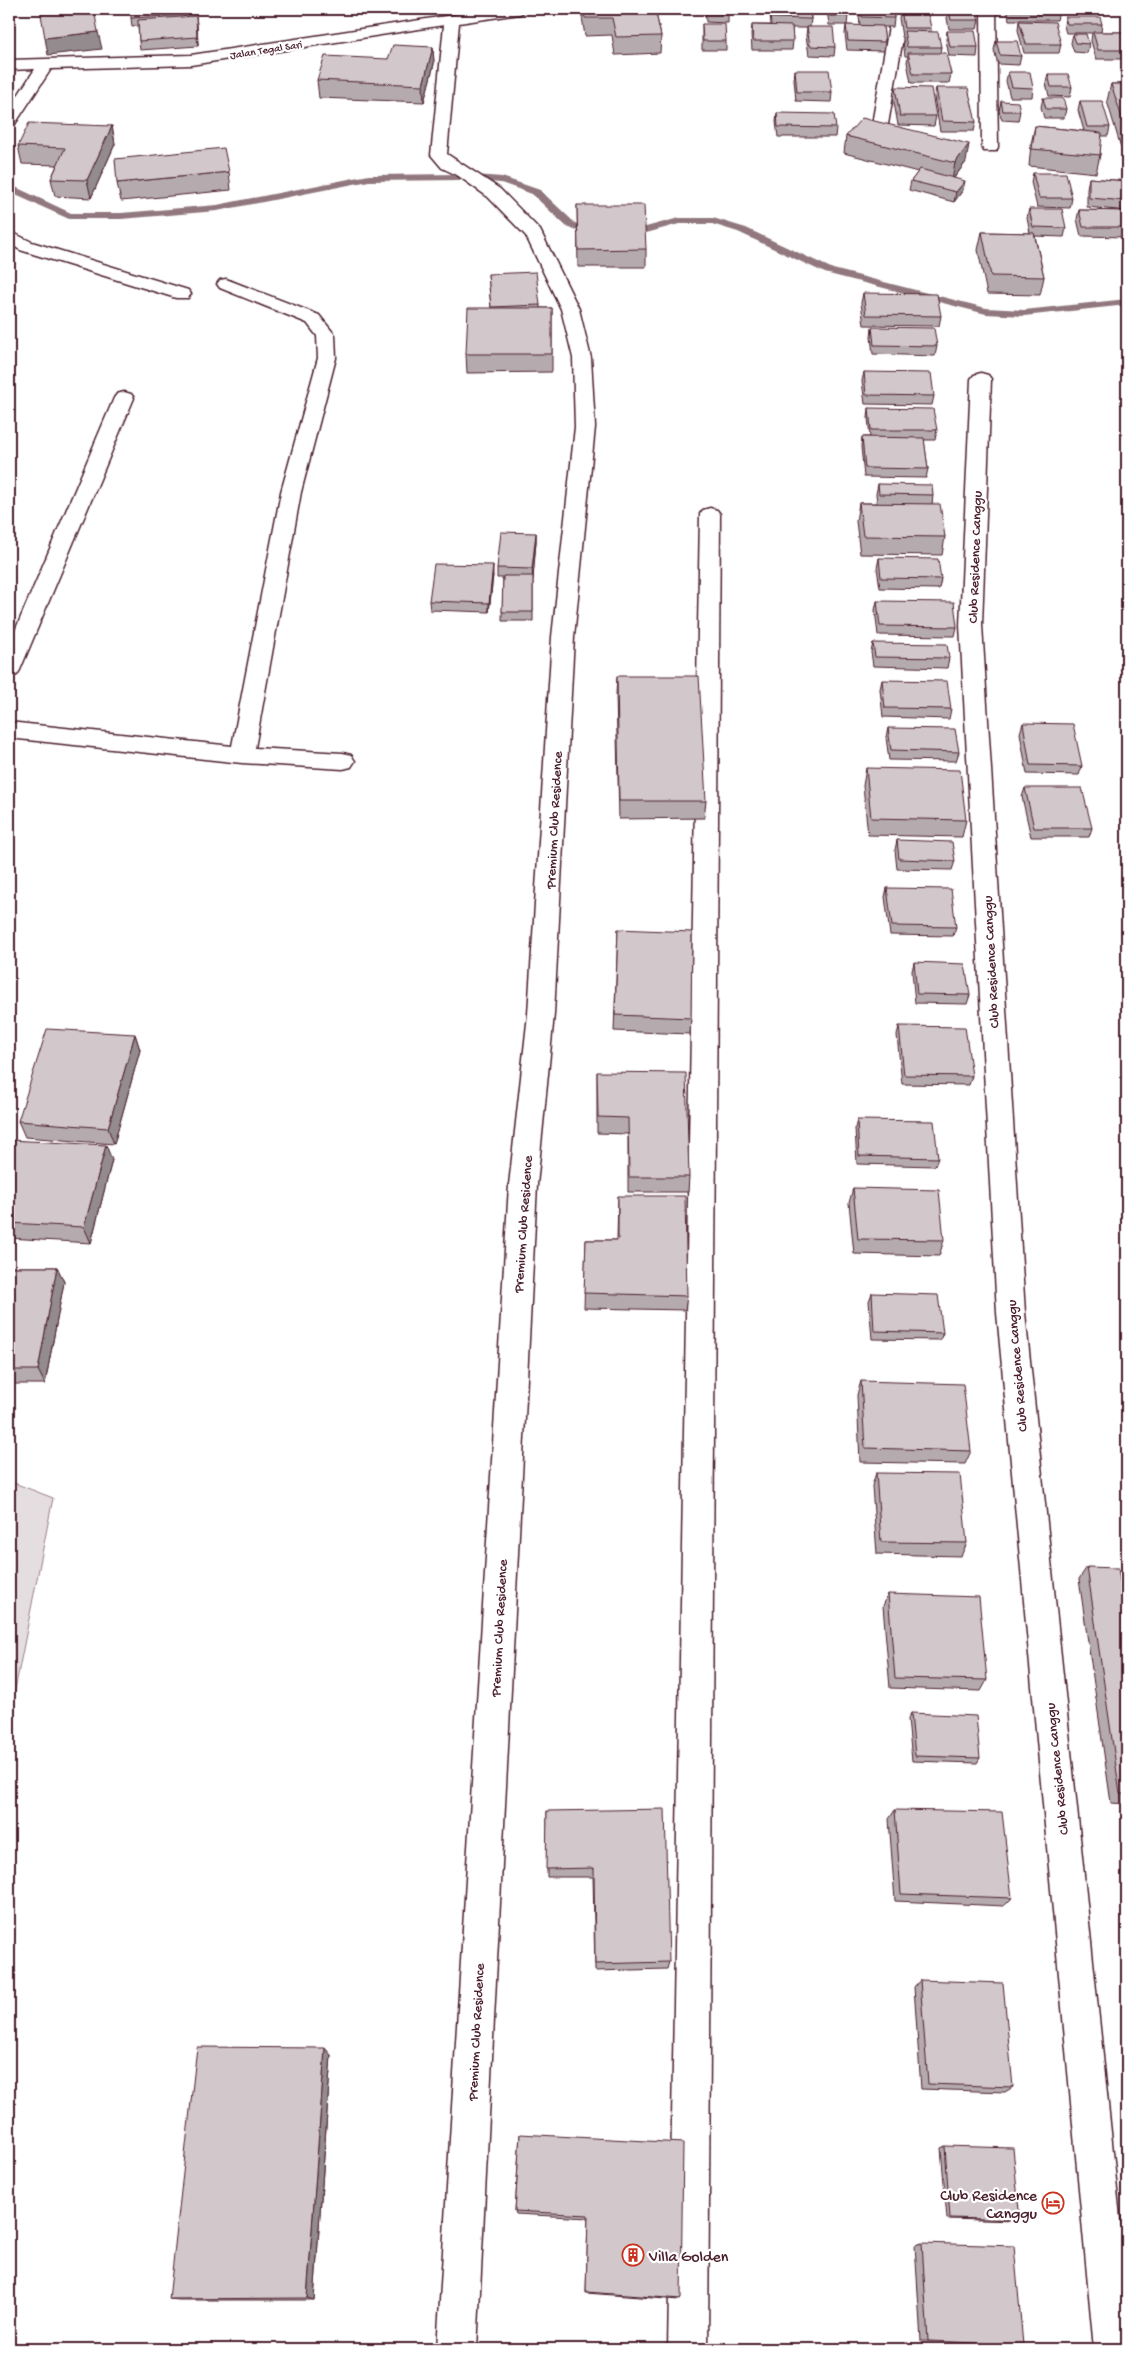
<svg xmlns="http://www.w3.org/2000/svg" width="1136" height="2358" viewBox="0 0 1136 2358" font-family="'Gochi Hand',sans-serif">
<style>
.green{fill:#e5dee0;stroke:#987e86}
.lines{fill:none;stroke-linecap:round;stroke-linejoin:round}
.stream{fill:#91787e;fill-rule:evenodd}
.minor-casing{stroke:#4a1f2b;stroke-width:3}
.minor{fill:#fff;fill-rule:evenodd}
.wall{fill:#b5abaf;stroke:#4a1f2b}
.shaded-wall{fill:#938b8e;stroke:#4a1f2b}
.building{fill:#d2c7cb;stroke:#4a1f2b}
.labels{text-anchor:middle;stroke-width:4.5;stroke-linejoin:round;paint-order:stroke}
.far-street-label{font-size:11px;fill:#4a1f2b;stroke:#fff}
.street-label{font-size:14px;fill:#4a1f2b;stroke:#fff}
.near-poi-label{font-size:16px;fill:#4a1f2b;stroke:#fff;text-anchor:end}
</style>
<rect width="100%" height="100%" fill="#fff"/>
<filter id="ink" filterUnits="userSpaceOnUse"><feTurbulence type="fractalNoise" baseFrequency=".02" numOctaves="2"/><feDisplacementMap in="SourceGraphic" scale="10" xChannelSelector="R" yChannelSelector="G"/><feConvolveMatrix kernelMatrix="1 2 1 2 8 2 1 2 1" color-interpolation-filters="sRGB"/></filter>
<g filter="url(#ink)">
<path class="green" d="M 9,1481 L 53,1498 L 9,1720 Z"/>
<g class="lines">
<path class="stream" d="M 463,174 L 502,177 L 540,190 L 575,223 L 600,233 L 631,231 L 679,218 L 713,218 L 746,228 L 833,269 L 986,308 L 1024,310 L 1127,299 L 1127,305 L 1024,316 L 986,314 L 825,273 L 738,232 L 712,224 L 679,224 L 632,237 L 599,239 L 567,227 L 532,194 L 501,183 L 463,180 L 369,181 L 217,211 L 121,219 L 69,219 L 9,192 L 9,184 L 71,213 L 121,213 L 217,205 L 369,175 Z"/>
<g class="minor-casing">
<g id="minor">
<path d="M 492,9 L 528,9 L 520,14 L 459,23 L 447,154 L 500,189 L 540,230 L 579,309 L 591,358 L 595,427 L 574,637 L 554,1014 L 537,1185 L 477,2349 L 437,2349 L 509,1185 L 528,1014 L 552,637 L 575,427 L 573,358 L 561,309 L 526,236 L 488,197 L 457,175 L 442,168 L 431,155 L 444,25 L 191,65 L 51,69 L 15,124 L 9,126 L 9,109 L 35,69 L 9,70 L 9,60 L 191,55 Z"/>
<path d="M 892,9 L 908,9 L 887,130 L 879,135 L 871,130 Z"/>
<path d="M 981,9 L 996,9 L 998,147 L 996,151 L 984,151 L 982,147 Z"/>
<path d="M 9,231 L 32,242 L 188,290 L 191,294 L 188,298 L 176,298 L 20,250 L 9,243 Z"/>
<path d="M 226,279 L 319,315 L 335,335 L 336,358 L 301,492 L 255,748 L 343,753 L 351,755 L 355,761 L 351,767 L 343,769 L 242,763 L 9,738 L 9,722 L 232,746 L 281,492 L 318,358 L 317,336 L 307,323 L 220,288 L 217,284 L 220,280 Z"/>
<path d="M 981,373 L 988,375 L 991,379 L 982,625 L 1025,1313 L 1127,2285 L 1127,2349 L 1094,2349 L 997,1313 L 960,625 L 971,379 L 974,375 Z"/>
<path d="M 124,392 L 131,394 L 134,398 L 20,670 L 17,675 L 9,677 L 9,645 L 114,398 L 117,394 Z"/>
<path d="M 710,508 L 717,510 L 720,514 L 708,2349 L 668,2349 L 700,514 L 703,510 Z"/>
</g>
</g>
<use href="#minor" class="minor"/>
</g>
<g class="wall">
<path d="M 185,9 L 185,17 L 196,16 L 197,25 L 198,46 L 140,50 L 139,41 L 138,26 L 132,27 L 131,18 Z"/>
<path d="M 582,9 L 655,9 L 661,36 L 660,53 L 615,55 L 612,35 L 585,36 L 582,17 Z"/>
<path d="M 705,9 L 728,9 L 728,23 L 706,22 Z"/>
<path d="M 770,9 L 810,9 L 811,19 L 810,27 L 835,47 L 834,56 L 809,55 L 806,36 L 807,28 L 792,28 L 793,41 L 792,50 L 752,50 L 751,34 L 752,25 L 771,25 L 770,14 Z"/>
<path d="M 827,9 L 847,9 L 848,16 L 847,25 L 860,26 L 859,16 L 860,9 L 893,9 L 894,18 L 893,27 L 883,27 L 885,42 L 884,51 L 847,50 L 845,34 L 846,25 L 829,25 Z"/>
<path d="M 901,9 L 931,28 L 931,32 L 941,47 L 940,53 L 951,74 L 949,83 L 911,83 L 907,62 L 908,56 L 905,56 L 903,40 L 903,37 L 902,37 L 899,18 Z"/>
<path d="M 949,9 L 979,20 L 977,29 L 949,29 L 947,18 Z"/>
<path d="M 1007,9 L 1058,9 L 1059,11 L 1057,20 L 1009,20 Z"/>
<path d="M 1065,17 L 1102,24 L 1101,32 L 1127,32 L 1127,59 L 1096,59 L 1091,41 L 1092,33 L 1066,33 L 1064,26 Z"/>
<path d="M 1019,21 L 1061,44 L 1059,53 L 1024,53 L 1018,30 Z"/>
<path d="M 702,24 L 726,41 L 726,50 L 702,50 Z"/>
<path d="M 947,31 L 978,47 L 977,57 L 949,56 L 946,40 Z"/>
<path d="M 1073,34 L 1089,44 L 1087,53 L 1074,52 L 1071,43 Z"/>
<path d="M 996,41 L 1021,56 L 1019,65 L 998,64 L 994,50 Z"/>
<path d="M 433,47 L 434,64 L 424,102 L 319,98 L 317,80 L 388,59 Z"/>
<path d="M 795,70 L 832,92 L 831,102 L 796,101 L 794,79 Z"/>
<path d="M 1008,72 L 1033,88 L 1032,97 L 1010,97 L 1006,81 Z"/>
<path d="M 1048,74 L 1072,87 L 1070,97 L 1049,96 L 1046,83 Z"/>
<path d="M 1111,84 L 1127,84 L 1127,151 L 1122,151 L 1107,101 Z"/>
<path d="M 895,87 L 936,116 L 934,126 L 898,125 L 893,97 Z"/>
<path d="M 936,88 L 976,122 L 974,131 L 940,131 L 934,97 Z"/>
<path d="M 1043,98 L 1066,109 L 1064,118 L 1044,118 L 1041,107 Z"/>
<path d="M 1001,101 L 1020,111 L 1018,121 L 1002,120 L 999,111 Z"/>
<path d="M 1080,101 L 1110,127 L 1108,136 L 1101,136 L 1100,155 L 1096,173 L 1029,166 L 1031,144 L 1035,126 L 1084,131 L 1078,110 Z"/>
<path d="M 777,113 L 836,128 L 835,137 L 778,137 L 776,122 Z"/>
<path d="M 112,126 L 115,144 L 91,198 L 55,196 L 51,179 L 57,165 L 22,164 L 18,146 Z"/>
<path d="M 846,136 L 966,162 L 954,178 L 963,190 L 954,202 L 909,190 L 911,181 L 918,172 L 844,153 Z"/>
<path d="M 1124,155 L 1127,155 L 1127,211 L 1087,207 L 1087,188 L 1089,178 L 1127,181 L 1122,164 Z"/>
<path d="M 229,172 L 231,190 L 121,201 L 117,183 Z"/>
<path d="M 1033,173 L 1072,198 L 1070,208 L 1037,207 L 1031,182 Z"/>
<path d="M 577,205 L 646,249 L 646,267 L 578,267 Z"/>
<path d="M 1029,209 L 1066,228 L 1064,237 L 1035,236 L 1044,277 L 1040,295 L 987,294 L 978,250 L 982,232 L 1030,233 L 1027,218 Z"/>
<path d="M 1079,210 L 1127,211 L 1127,237 L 1081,236 L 1077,219 Z"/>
<path d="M 488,274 L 540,305 L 540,308 L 552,308 L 552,372 L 467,373 L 466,354 L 491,308 Z"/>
<path d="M 863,293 L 941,316 L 939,326 L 864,325 L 861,303 Z"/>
<path d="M 872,327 L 937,346 L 935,356 L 873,354 L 871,337 Z"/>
<path d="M 864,372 L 934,396 L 932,405 L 865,404 L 862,381 Z"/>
<path d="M 869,408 L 937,430 L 935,440 L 924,440 L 928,469 L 926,478 L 864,477 L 861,447 L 862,437 L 870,437 L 868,418 Z"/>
<path d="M 878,484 L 933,495 L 932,504 L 945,537 L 942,555 L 860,554 L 856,521 L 859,503 L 877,503 L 876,494 Z"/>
<path d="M 536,533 L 536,542 L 533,576 L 533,621 L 502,621 L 503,578 L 497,578 L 497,568 Z"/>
<path d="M 879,558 L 941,579 L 939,589 L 880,588 L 877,568 Z"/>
<path d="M 493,575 L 489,612 L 430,610 L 429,601 Z"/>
<path d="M 877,601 L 957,627 L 955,636 L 878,635 L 875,610 Z"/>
<path d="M 873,643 L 949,658 L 947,668 L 873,666 L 871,652 Z"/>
<path d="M 617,676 L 706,801 L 704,818 L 619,819 L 616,694 Z"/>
<path d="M 882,680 L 951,709 L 949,719 L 883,717 L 880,689 Z"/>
<path d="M 1023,723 L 1082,766 L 1079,775 L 1027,774 L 1020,733 Z"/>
<path d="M 888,728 L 959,752 L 956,761 L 889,760 L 886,737 Z"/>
<path d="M 866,768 L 966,820 L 962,837 L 868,835 L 863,786 Z"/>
<path d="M 1025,788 L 1092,828 L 1089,837 L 1031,837 L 1022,797 Z"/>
<path d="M 897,840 L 955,861 L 952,870 L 897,869 L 895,850 Z"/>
<path d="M 887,888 L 956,927 L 953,936 L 890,935 L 885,897 Z"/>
<path d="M 618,929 L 691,1018 L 690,1034 L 614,1031 Z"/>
<path d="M 914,962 L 970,995 L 967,1004 L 915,1003 L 912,971 Z"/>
<path d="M 899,1026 L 972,1076 L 969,1085 L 902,1084 L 897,1035 Z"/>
<path d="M 135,1034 L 140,1050 L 114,1144 L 25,1137 L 18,1121 Z"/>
<path d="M 597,1072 L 689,1177 L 688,1192 L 628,1192 L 628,1134 L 597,1133 Z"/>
<path d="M 857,1120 L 938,1158 L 935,1166 L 857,1164 L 855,1128 Z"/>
<path d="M 9,1140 L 112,1160 L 91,1243 L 9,1238 Z"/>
<path d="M 853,1188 L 944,1240 L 939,1256 L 854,1254 L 849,1203 Z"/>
<path d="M 618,1196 L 687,1296 L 685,1310 L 584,1308 L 586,1240 L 617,1240 Z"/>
<path d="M 9,1267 L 57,1267 L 64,1282 L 45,1384 L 9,1384 Z"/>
<path d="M 872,1293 L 943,1333 L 940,1340 L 872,1339 L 869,1301 Z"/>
<path d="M 861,1381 L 971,1451 L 965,1464 L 860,1462 L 857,1395 Z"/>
<path d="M 876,1473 L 967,1543 L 961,1556 L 877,1554 L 872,1486 Z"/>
<path d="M 1087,1567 L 1127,1627 L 1127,1804 L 1111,1803 L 1079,1579 Z"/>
<path d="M 888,1594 L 987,1680 L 981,1691 L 890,1688 L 883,1606 Z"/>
<path d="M 911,1713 L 980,1758 L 977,1763 L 912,1761 L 908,1719 Z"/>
<path d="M 895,1810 L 1012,1898 L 1004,1906 L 895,1901 L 889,1819 Z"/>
<path d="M 547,1811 L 669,1962 L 667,1969 L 595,1971 L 593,1877 L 547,1877 Z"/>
<path d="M 920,1980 L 1013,2087 L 1005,2092 L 921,2089 L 914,1987 Z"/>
<path d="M 331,2055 L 314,2300 L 179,2300 L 169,2299 Z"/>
<path d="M 520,2134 L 681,2299 L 679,2300 L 586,2293 L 588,2218 L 516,2214 L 515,2211 Z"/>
<path d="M 945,2146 L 1020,2220 L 1016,2221 L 947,2219 L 941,2148 Z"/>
<path d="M 922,2243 L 1023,2345 L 921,2341 L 915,2245 Z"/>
</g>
<g class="shaded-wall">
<path d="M 183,9 L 185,9 L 185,24 L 183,15 Z"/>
<path d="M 196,16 L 197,25 L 198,46 L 197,37 Z"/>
<path d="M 98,32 L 102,49 L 48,55 L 45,38 Z"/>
<path d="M 433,47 L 434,64 L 424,102 L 423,85 Z"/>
<path d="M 112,126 L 115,144 L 91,198 L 87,180 Z"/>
<path d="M 969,144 L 966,162 L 952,180 L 955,163 Z"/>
<path d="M 965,181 L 963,190 L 954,202 L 956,192 Z"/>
<path d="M 536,533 L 536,542 L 533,579 L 532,569 Z"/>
<path d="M 493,565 L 493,575 L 489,612 L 489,603 Z"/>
<path d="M 135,1034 L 140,1050 L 114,1144 L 108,1128 Z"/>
<path d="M 106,1145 L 112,1160 L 91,1243 L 84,1227 Z"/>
<path d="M 57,1267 L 64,1282 L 45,1384 L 38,1370 Z"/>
<path d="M 325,2048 L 331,2055 L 314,2300 L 307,2298 Z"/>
</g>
<g class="building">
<path d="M 40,9 L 94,9 L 98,32 L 45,38 Z"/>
<path d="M 131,9 L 183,9 L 183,15 L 131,18 Z"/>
<path d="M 583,9 L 655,9 L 661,36 L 616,37 L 612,18 L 585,18 Z"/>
<path d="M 706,9 L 728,9 L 729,14 L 706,13 Z"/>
<path d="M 771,9 L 810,9 L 811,19 L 772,18 Z"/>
<path d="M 829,9 L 847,9 L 848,16 L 830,16 Z"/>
<path d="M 860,9 L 893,9 L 894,18 L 862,17 Z"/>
<path d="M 901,9 L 927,9 L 931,28 L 904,28 Z"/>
<path d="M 949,9 L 976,9 L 979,20 L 951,20 Z"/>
<path d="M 1011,9 L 1058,9 L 1059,11 L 1011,11 Z"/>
<path d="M 196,16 L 197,37 L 139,41 L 138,20 Z"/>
<path d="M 1065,17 L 1100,17 L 1102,24 L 1067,24 Z"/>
<path d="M 1019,21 L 1055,22 L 1061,44 L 1026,44 Z"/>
<path d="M 702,24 L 725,24 L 726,41 L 703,41 Z"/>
<path d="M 752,25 L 792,26 L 793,41 L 753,41 Z"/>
<path d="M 846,25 L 883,26 L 885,42 L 848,41 Z"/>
<path d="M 807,27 L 833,27 L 835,47 L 810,46 Z"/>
<path d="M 904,31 L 938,32 L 941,47 L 907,47 Z"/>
<path d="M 947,31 L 975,31 L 978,47 L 950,47 Z"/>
<path d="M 1093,32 L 1127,32 L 1127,50 L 1098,50 Z"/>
<path d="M 1073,34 L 1086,34 L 1089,44 L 1076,43 Z"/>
<path d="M 996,41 L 1017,41 L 1021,56 L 1000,55 Z"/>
<path d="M 393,45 L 433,47 L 423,85 L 317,80 L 325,56 L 388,59 Z"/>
<path d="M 908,53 L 946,53 L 951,74 L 913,74 Z"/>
<path d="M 795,70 L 829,70 L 832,92 L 797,92 Z"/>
<path d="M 1008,72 L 1030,72 L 1033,88 L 1012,87 Z"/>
<path d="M 1048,74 L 1068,74 L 1072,87 L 1051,87 Z"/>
<path d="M 1111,84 L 1127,84 L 1127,133 Z"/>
<path d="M 895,87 L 931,88 L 936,116 L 900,116 Z"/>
<path d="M 936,88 L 968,88 L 976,122 L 942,121 Z"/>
<path d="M 1043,98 L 1063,98 L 1066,109 L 1046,109 Z"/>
<path d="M 1001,101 L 1018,102 L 1020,111 L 1003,111 Z"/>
<path d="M 1080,101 L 1102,101 L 1110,127 L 1087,127 Z"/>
<path d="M 777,113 L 834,114 L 836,128 L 778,127 Z"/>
<path d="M 862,118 L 969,144 L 955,163 L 846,136 Z"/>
<path d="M 29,123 L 112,126 L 87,180 L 51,179 L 65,148 L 18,146 Z"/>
<path d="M 1035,126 L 1102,133 L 1100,155 L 1032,149 Z"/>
<path d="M 224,148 L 229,172 L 117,183 L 115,159 Z"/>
<path d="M 1124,155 L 1127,155 L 1127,165 Z"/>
<path d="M 920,169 L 965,181 L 956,192 L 911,181 Z"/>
<path d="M 1033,173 L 1066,173 L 1072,198 L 1039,198 Z"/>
<path d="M 1089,178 L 1127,181 L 1127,201 L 1089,198 Z"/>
<path d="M 577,205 L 644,205 L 646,249 L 578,250 Z"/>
<path d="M 1029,209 L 1062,209 L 1066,228 L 1033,227 Z"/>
<path d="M 1079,210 L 1127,211 L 1127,227 L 1083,227 Z"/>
<path d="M 982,232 L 1034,233 L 1044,277 L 991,276 Z"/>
<path d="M 536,272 L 540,305 L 491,307 L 488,274 Z"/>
<path d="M 863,293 L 937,294 L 941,316 L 866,315 Z"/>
<path d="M 468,308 L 552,308 L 552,354 L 466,354 Z"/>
<path d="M 872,327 L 934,328 L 937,346 L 874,345 Z"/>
<path d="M 864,372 L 931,373 L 934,396 L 866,395 Z"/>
<path d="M 869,408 L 933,409 L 937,430 L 871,430 Z"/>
<path d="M 862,437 L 924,438 L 928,469 L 865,468 Z"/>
<path d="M 878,484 L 932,485 L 933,495 L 879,494 Z"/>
<path d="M 859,503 L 940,504 L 945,537 L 863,536 Z"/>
<path d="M 501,532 L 536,533 L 532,569 L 497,568 Z"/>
<path d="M 879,558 L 938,559 L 941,579 L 881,578 Z"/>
<path d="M 434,564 L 493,565 L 489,603 L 429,601 Z"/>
<path d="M 503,576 L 533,576 L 533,612 L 502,612 Z"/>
<path d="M 877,601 L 954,602 L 957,627 L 880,626 Z"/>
<path d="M 873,643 L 947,644 L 949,658 L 875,657 Z"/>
<path d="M 617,676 L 699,676 L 706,801 L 619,801 Z"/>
<path d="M 882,680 L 947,681 L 951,709 L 885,708 Z"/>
<path d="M 1023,723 L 1073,724 L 1082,766 L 1030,765 Z"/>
<path d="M 888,728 L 955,729 L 959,752 L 891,750 Z"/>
<path d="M 866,768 L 960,770 L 966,820 L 871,818 Z"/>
<path d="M 1025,788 L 1082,788 L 1092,828 L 1034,828 Z"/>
<path d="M 897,840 L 952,842 L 955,861 L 899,859 Z"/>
<path d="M 887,888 L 951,889 L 956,927 L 892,926 Z"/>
<path d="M 618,929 L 692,932 L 691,1018 L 615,1015 Z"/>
<path d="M 914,962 L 965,964 L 970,995 L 917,994 Z"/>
<path d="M 899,1026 L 965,1027 L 972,1076 L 904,1075 Z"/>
<path d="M 47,1029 L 135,1034 L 108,1128 L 18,1121 Z"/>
<path d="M 597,1072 L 686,1073 L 689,1177 L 629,1177 L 628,1118 L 598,1117 Z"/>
<path d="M 857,1120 L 934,1121 L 938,1158 L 859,1156 Z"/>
<path d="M 9,1140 L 106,1145 L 84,1227 L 9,1223 Z"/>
<path d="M 853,1188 L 939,1190 L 944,1240 L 858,1239 Z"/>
<path d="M 618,1196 L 685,1196 L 687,1296 L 584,1293 L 586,1240 L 618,1240 Z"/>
<path d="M 9,1267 L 57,1267 L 38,1370 L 9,1370 Z"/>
<path d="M 872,1293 L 938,1295 L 943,1333 L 874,1331 Z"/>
<path d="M 861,1381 L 963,1384 L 971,1451 L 865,1448 Z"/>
<path d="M 876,1473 L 960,1474 L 967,1543 L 881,1542 Z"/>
<path d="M 1087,1567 L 1118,1568 L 1127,1627 L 1127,1794 L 1120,1794 Z"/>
<path d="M 888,1594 L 979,1597 L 987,1680 L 895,1678 Z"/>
<path d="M 911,1713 L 976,1716 L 980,1758 L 915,1756 Z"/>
<path d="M 665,1809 L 669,1962 L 595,1964 L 594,1868 L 546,1869 L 547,1811 Z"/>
<path d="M 895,1810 L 1002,1812 L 1012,1898 L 901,1894 Z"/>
<path d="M 920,1980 L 1003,1983 L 1013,2087 L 928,2084 Z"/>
<path d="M 197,2047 L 325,2048 L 307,2298 L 169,2299 Z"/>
<path d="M 520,2134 L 683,2143 L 681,2299 L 586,2292 L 588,2215 L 515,2211 Z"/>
<path d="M 945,2146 L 1013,2148 L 1020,2220 L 950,2218 Z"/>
<path d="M 922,2243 L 1014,2246 L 1023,2345 L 928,2341 Z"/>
</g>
</g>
<defs>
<g id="hotel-ring" transform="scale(1.125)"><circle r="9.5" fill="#fff" stroke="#c8321e" stroke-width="1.5"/><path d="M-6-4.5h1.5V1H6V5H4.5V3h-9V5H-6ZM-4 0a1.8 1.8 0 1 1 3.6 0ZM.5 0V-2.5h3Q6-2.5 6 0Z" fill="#c8321e"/></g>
<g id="building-ring" transform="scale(1.125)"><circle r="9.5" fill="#fff" stroke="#c8321e" stroke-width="1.5"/><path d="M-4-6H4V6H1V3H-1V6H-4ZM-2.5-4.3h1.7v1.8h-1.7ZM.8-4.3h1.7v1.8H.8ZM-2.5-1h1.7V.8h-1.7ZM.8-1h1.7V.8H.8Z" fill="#c8321e"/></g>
</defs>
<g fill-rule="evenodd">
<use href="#hotel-ring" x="1053" y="2203"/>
<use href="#building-ring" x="633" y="2255"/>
</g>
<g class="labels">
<g class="far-street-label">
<text transform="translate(266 49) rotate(-9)" y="4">Jalan Tegal Sari</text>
</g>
<g class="street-label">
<text transform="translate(974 557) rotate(-88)" y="5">Club Residence Canggu</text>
<text transform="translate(553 820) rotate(-87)" y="5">Premium Club Residence</text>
<text transform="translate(990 962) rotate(-93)" y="5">Club Residence Canggu</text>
<text transform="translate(522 1224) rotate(-86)" y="5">Premium Club Residence</text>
<text transform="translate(1016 1366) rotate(-95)" y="5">Club Residence Canggu</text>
<text transform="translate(498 1628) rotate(-87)" y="5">Premium Club Residence</text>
<text transform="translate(1056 1769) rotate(-96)" y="5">Club Residence Canggu</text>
<text transform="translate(475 2032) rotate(-87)" y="5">Premium Club Residence</text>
</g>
<g class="near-poi-label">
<text x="1037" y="2200">Club Residence<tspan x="1037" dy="18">Canggu</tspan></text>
<text x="649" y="2261" text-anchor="start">Villa Golden</text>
</g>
</g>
<rect width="1136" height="2358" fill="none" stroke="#fff" stroke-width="30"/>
<rect x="15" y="15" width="1106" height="2328" fill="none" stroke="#4a1f2b" stroke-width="2" filter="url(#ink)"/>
</svg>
